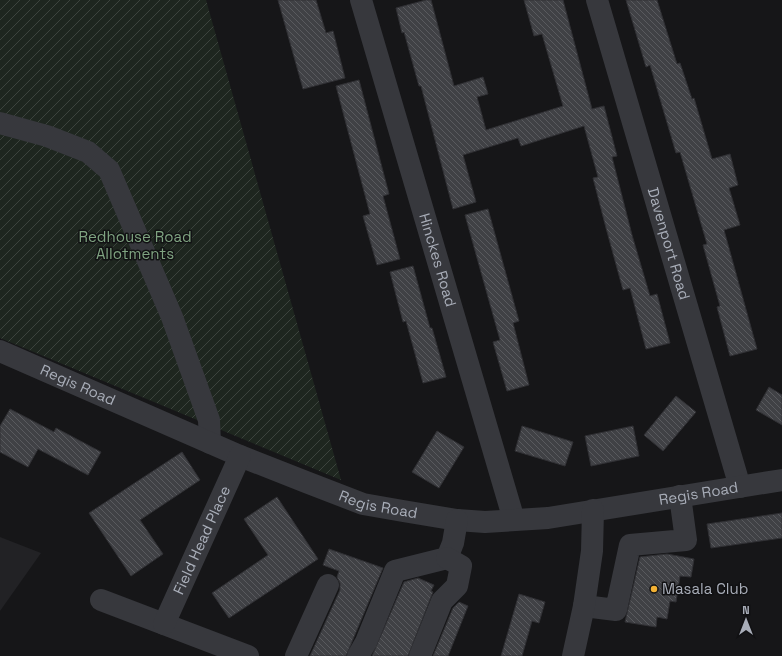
<svg xmlns="http://www.w3.org/2000/svg" width="782" height="656" viewBox="0 0 782 656" font-family="'Space Grotesk',sans-serif">
<style>
.built{fill:#222225}
.garden{fill:url(#garden-furrows)}
.building{fill:url(#building-back-hatch);stroke:#303034}
.lines{fill:none;stroke-linecap:round;stroke-linejoin:round}
.minor{stroke:#37383d;stroke-width:22}
.poi-dot{fill:#f2b134;stroke:#111113;stroke-width:1.5}
.labels{text-anchor:middle;stroke-width:3;stroke-linejoin:round;paint-order:stroke}
.park-label{font-size:15px;fill:#7fa381;stroke:#111113}
.street-label{font-size:15px;fill:#a8adb8;stroke:#111113}
.poi-label{font-size:15px;fill:#a8adb8;stroke:#111113;text-anchor:start}
</style>
<defs>
<pattern id="garden-furrows" width="10" height="10" patternUnits="userSpaceOnUse"><rect width="10" height="10" fill="#1e261f"/><path d="M-1 1l2-2M0 10L10 0M9 11l2-2" fill="none" stroke="#3c433d"/></pattern>
<pattern id="building-back-hatch" width="6" height="6" patternUnits="userSpaceOnUse"><rect width="6" height="6" fill="#404145"/><path d="M-1 5l2 2M0 0l6 6M5-1l2 2" fill="none" stroke="#595a5e"/></pattern>
</defs>
<rect width="100%" height="100%" fill="#161618"/>
<path class="built" d="M 0,537 L 41,553 L 0,611 Z"/>
<path class="garden" d="M 0,0 L 206,0 L 341,480 L 0,338 Z"/>
<g class="building">
<path d="M 278,0 L 316,0 L 326,33 L 333,31 L 345,78 L 303,89 Z"/>
<path d="M 426,0 L 431,0 L 454,86 L 483,77 L 488,94 L 477,97 L 486,130 L 563,106 L 542,34 L 534,36 L 524,0 L 563,0 L 592,109 L 604,106 L 617,156 L 612,157 L 632,235 L 650,296 L 657,294 L 670,343 L 646,349 L 630,288 L 623,290 L 606,228 L 593,178 L 598,177 L 584,126 L 521,146 L 518,138 L 463,155 L 476,202 L 453,209 L 421,86 L 419,86 L 404,32 L 402,33 L 396,8 Z"/>
<path d="M 626,0 L 657,0 L 677,64 L 680,63 L 692,99 L 694,98 L 712,159 L 730,154 L 738,185 L 729,188 L 740,225 L 724,230 L 757,349 L 730,356 L 717,307 L 720,306 L 703,245 L 707,244 L 680,152 L 676,153 L 650,65 L 646,67 Z"/>
<path d="M 359,80 L 389,194 L 383,196 L 400,259 L 377,265 L 363,216 L 370,214 L 336,86 Z"/>
<path d="M 488,209 L 519,321 L 513,323 L 529,385 L 507,391 L 493,342 L 500,340 L 465,215 Z"/>
<path d="M 413,266 L 430,328 L 432,328 L 446,377 L 423,383 L 406,321 L 403,322 L 390,272 Z"/>
<path d="M 769,387 L 782,395 L 782,425 L 756,410 Z"/>
<path d="M 676,396 L 696,412 L 663,451 L 644,435 Z"/>
<path d="M 10,409 L 54,432 L 56,428 L 101,452 L 88,475 L 38,449 L 28,467 L 0,452 L 0,426 Z"/>
<path d="M 522,426 L 573,442 L 565,466 L 515,451 Z"/>
<path d="M 633,426 L 639,456 L 591,466 L 585,436 Z"/>
<path d="M 437,431 L 464,447 L 439,488 L 412,472 Z"/>
<path d="M 182,452 L 200,480 L 140,520 L 163,554 L 131,576 L 89,513 Z"/>
<path d="M 277,497 L 318,559 L 229,618 L 212,593 L 268,555 L 244,519 Z"/>
<path d="M 782,513 L 782,538 L 711,548 L 707,524 Z"/>
<path d="M 329,549 L 383,568 L 346,656 L 310,656 L 340,590 L 340,583 L 337,577 L 339,571 L 323,565 Z"/>
<path d="M 667,554 L 694,559 L 691,577 L 680,576 L 676,602 L 670,601 L 667,619 L 657,617 L 656,627 L 625,622 L 640,557 Z"/>
<path d="M 418,578 L 434,585 L 431,591 L 433,592 L 408,656 L 372,656 L 404,582 Z"/>
<path d="M 519,594 L 545,602 L 539,623 L 532,621 L 522,656 L 501,656 Z"/>
<path d="M 459,602 L 468,606 L 448,656 L 433,656 L 453,608 Z"/>
</g>
<g class="lines">
<g class="minor">
<path id="s1" d="M 361,0 L 514,520"/>
<path id="s2" d="M 597,0 L 740,487"/>
<path d="M 0,123 L 47,136 L 88,152 L 109,170 L 172,317 L 209,420 L 210,443"/>
<path id="s3" d="M 0,351 L 240,456 L 306,482 L 363,504 L 403,511 L 457,520 L 485,522 L 548,518 L 782,480"/>
<path d="M 101,600 L 248,656"/>
<path d="M 584,606 L 616,610 L 630,545 L 686,540 L 680,496"/>
<path id="s4" d="M 164,624 L 240,456"/>
<path d="M 296,656 L 328,585"/>
<path d="M 358,656 L 366,642 L 395,571 L 447,558 L 453,543 L 457,520"/>
<path d="M 420,656 L 442,601 L 457,586 L 461,566 L 447,558"/>
<path d="M 573,656 L 584,606 L 592,551 L 593,510"/>
</g>
</g>
<circle class="poi-dot" cx="654" cy="589" r="4"/>
<g class="labels">
<g class="park-label">
<text x="135" y="242">Redhouse Road<tspan x="135" dy="17">Allotments</tspan></text>
</g>
<g class="street-label">
<text dy="5" stroke="none"><textPath href="#s2" startOffset="254">Davenport Road</textPath></text>
<text dy="5" stroke="none"><textPath href="#s1" startOffset="271">Hinckes Road</textPath></text>
<text dy="5" stroke="none"><textPath href="#s3" startOffset="85">Regis Road</textPath></text>
<text dy="5" stroke="none"><textPath href="#s3" startOffset="733">Regis Road</textPath></text>
<text dy="5" stroke="none"><textPath href="#s3" startOffset="409">Regis Road</textPath></text>
<text dy="5" stroke="none"><textPath href="#s4" startOffset="92">Field Head Place</textPath></text>
</g>
<g class="poi-label">
<text x="662" y="594">Masala Club</text>
</g>
</g>
<g transform="translate(746 620)" stroke="#111113" stroke-width="3" paint-order="stroke">
<path d="M0-3L7 15L0 10L-7 15Z" fill="#a8adb8"/>
<text y="-6" font-size="11" font-weight="bold" text-anchor="middle" fill="#a8adb8">N</text>
</g>
</svg>
